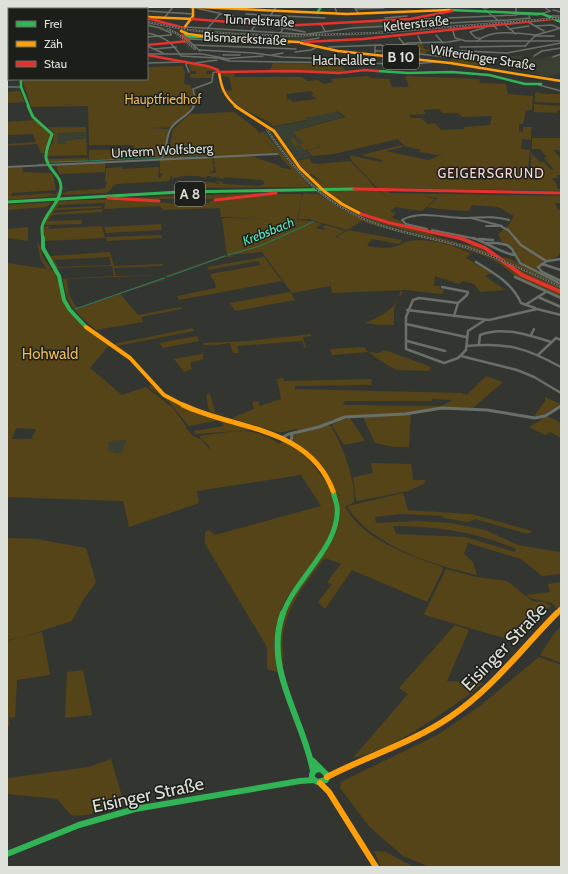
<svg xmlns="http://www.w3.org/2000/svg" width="568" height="874" viewBox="0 0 568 874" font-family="Cabin,sans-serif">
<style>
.built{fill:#3a4031}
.green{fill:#564419;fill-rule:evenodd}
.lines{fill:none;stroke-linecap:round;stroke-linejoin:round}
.stream{stroke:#1e8068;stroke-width:1}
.street-far3{stroke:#697069;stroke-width:1.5}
.street-far2{stroke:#697069;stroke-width:2}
.street-far1{stroke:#697069;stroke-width:2.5}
.street{stroke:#697069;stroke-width:3}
.fast-far4{stroke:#30b455;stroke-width:2.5}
.fast-far3{stroke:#30b455;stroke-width:3}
.fast-far2{stroke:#30b455;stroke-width:4}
.fast-far1{stroke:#30b455;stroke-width:5}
.fast{stroke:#30b455;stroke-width:6}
.slow-far4{stroke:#ff9f0a;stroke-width:2.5}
.slow-far3{stroke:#ff9f0a;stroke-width:3}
.slow-far2{stroke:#ff9f0a;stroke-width:4}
.slow-far1{stroke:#ff9f0a;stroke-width:5}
.slow{stroke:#ff9f0a;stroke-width:6}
.jam-far2{stroke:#e5322d;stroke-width:2.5}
.jam-far1{stroke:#e5322d;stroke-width:3}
.jam{stroke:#e5322d;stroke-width:4}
.rail-casing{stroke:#6f736e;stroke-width:2}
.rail{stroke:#1c1e19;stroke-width:1;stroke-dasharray:1.5;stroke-linecap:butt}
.labels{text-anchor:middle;stroke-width:3;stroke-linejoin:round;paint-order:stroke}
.far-street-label{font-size:13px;fill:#dee1da;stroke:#1c1e19}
.far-park-label{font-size:13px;fill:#ecbb55;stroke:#1c1e19}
.far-neighbourhood-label{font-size:13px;letter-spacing:1px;fill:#fcd8d9;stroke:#1c1e19}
.far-water-label{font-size:13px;font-style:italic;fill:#5ee6c0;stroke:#1c1e19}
.shield{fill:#1c1e19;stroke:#a4a6a0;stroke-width:1}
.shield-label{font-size:14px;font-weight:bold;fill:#dee1da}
.park-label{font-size:15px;fill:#ecbb55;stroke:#1c1e19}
.near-street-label{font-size:18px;fill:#dee1da;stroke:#1c1e19}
</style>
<rect width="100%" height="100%" fill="#333530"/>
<g class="built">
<path d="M 561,17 L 385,34 L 323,37 L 319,35 L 423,29 L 422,28 L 408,29 L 408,28 L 409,27 L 408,25 L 444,25 L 447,27 Z"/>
<path d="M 149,19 L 167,25 L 191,29 L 283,35 L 285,33 L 316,35 L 318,37 L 304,37 L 305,40 L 297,40 L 225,37 L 165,27 L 177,33 L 196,49 L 189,50 L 172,32 L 147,25 L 147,20 Z"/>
<path d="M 391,20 L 395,25 L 354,28 L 350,22 Z"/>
<path d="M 561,54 L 561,73 L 551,76 L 541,76 L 535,73 L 503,65 L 495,56 L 522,56 L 531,59 L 533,57 L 538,59 Z"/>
<path d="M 337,112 L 344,117 L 319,123 L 293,132 L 304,144 L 299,144 L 294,139 L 311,156 L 297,160 L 296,160 L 272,127 L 307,121 L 305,118 Z"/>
<path d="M 270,130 L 281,147 L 313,187 L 325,197 L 344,209 L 379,223 L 451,242 L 482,251 L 561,285 L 561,288 L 477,252 L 444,242 L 386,227 L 343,210 L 324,199 L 310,187 L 261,131 Z"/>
<path d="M 86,132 L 86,138 L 77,138 L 74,141 L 66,141 L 65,144 L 58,144 L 57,133 Z"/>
<path d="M 126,440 L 123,451 L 117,454 L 108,450 L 109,441 Z"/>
</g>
<g class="green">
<path d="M 418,43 L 422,43 L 425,49 L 438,52 L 426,51 L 425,55 L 394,48 C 401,45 409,46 418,46 Z"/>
<path d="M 461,56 L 484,62 L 479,66 L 450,62 L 452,58 L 458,58 Z"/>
<path d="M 273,63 L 342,64 C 343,69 345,71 350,72 L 281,73 L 262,70 L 270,70 Z"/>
<path d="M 188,64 C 196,64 207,65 213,71 L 207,71 L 206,74 L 212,74 L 212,78 L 190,78 L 190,74 L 187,74 L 196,74 L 196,71 L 191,71 Z"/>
<path d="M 183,66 L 185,73 L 184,84 L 190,85 L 195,97 L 188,112 L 171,127 L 148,128 L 169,129 C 165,139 168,150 159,158 L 135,159 L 133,151 L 133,160 L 89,161 L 89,150 L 134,150 L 134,145 L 89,145 L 88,106 L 31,107 L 22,79 L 147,79 L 147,67 Z"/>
<path d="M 222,73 L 235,73 L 234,77 L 302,77 L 307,81 L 318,80 L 323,84 L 334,82 L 330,79 L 368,76 L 370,78 L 389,79 L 392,87 L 409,87 L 405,76 L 479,79 L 480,83 L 506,84 L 508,94 L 533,96 L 532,110 L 526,110 L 523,124 L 519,124 L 519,132 L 523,132 L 523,127 L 532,127 L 531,132 L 530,133 L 531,133 L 531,140 L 522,139 L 521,149 L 530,150 L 528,169 L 534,170 L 531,167 L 531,153 L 540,162 L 544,162 L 550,169 L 554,170 L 544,158 L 547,157 L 540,149 L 532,149 L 532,138 L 561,138 L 561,153 L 558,150 L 553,150 L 561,159 L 561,175 L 557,175 L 558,178 L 551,178 L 555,181 L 558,189 L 561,189 L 561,191 L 388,188 L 389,193 L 561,196 L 561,203 L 555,203 L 558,210 L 561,210 L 561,251 L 557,257 L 544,261 L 537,266 L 538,270 L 535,271 L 519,260 L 514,249 L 502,242 L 498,234 L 508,226 L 514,216 L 498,207 L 472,205 L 469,211 L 439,209 L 427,207 L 438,198 L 424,196 L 435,199 L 422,211 L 396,207 L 390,211 L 396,213 L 392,218 C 400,220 405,225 414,228 C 370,217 343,209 311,176 L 324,184 L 312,174 L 309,174 L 297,161 L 309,158 L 312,163 L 318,164 L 350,161 L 367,178 L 373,186 L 385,196 L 352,161 L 349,155 L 381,162 L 383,160 L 361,155 L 402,145 L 403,147 L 386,151 L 428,160 L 443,154 L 438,155 L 419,152 L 421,150 L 405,146 L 398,139 L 334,154 L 312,156 L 307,150 L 320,148 L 313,141 L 319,148 L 304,150 L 300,145 L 295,146 L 290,139 L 294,138 L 299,144 L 304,144 L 293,132 L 319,124 L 346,117 L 334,109 L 337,112 L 305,118 L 307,120 L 273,126 C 254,110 240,114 225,91 L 232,90 L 229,77 L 222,76 ZM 311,91 L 314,94 L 311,95 L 317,99 L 293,102 L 290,99 L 287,100 L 286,94 ZM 439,109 L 442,113 L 458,113 L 462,117 L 490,116 L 492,116 L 490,125 L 464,127 L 464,129 L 441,130 L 435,123 L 428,124 L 421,118 L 411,118 L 409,115 L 426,114 L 423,110 Z"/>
<path d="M 20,91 L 25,102 L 7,103 L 7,92 Z"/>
<path d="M 537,92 L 542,94 L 561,94 L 561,103 L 535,102 L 535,93 Z"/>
<path d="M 534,104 L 561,106 L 561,110 L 557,110 L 558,113 L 534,112 Z"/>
<path d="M 234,112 L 255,128 L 276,153 L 248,155 L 281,166 L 279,167 L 292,170 L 259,133 L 263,132 L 310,187 L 186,188 L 182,186 L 182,184 C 192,179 208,181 218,184 L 220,183 L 215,182 L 220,181 L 224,184 L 260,186 L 265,183 L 262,180 L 223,177 L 225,179 C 220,179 217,176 211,178 L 211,176 L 207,176 L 206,178 C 197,175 182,175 171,179 L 173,175 L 170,177 L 170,180 L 168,181 L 117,184 C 111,186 112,191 106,193 L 62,195 L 63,193 L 69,191 L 102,189 L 105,188 L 107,182 L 105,182 L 106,168 L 122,167 L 122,169 L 159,167 L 158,177 L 160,178 L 163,174 L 160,173 L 160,160 L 212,157 L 214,170 L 209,173 L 216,173 L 214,163 L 217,162 L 214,162 L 214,155 L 162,158 L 169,151 L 173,129 L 190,114 Z"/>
<path d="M 34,120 L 50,132 L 51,139 L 44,153 L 41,153 L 37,144 L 7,146 L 7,144 L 36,142 L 33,134 L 7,135 L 7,122 Z"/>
<path d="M 48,127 L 86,127 L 86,132 L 57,133 L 58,144 L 67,144 L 65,143 L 66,141 L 86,138 L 87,155 L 48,156 L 49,159 L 88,158 L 88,161 L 49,163 C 42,150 57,144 53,133 L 55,133 Z"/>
<path d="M 271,130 C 278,137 282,146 289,154 C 296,164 305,173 313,182 C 349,218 400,227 447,237 L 430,235 L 466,245 L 473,245 L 498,257 L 508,258 L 561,285 L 475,249 L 379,223 L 344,209 L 325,197 L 309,183 L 281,147 Z"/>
<path d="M 105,162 L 105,172 L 59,174 L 56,164 Z"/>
<path d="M 22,167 L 23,172 L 51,173 L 53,175 L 56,190 L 12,193 L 11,196 L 51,193 L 55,195 L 58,191 L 57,196 L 7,200 L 7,168 Z"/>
<path d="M 266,193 L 210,199 L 201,198 L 159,199 L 159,201 L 117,198 Z"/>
<path d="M 304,193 L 317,194 L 343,210 L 369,221 L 396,230 L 452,244 L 483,254 L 561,288 L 561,291 L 508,267 L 511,270 L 561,292 L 561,297 L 515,276 L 499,263 L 482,255 L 455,246 L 376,226 L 362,221 L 347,230 L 309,219 L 298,219 L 301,199 Z"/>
<path d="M 277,194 L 302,194 L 297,220 L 290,220 L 314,221 L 322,224 L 316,228 L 323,230 L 326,229 L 322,227 L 326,225 L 345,231 L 335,237 L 348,241 L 337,237 L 348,230 L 402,240 L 399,244 L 372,239 L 367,246 C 375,247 386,249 394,247 C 399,246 404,242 409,241 C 427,238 455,245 471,254 L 466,258 L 492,273 L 485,276 L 505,290 L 480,292 L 474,284 L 463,281 L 459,284 L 435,276 L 434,286 L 440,286 L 439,289 L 444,289 L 442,294 L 405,290 L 332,293 L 330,283 L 330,286 L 292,293 L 262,252 L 229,255 L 236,256 L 225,257 L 166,277 L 165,276 L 225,255 L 228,256 L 227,255 L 222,219 L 223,218 L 266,219 L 221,217 L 220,208 L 163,210 L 160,206 L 104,209 L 105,203 L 102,203 L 58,205 L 56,208 L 102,206 L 101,208 L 55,210 L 53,213 L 102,209 L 102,212 L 52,215 L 48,221 L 82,220 L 82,224 L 45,225 L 44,222 L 58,202 L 62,201 L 116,199 L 178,204 L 186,202 L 187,205 L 190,205 L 190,203 L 206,203 L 215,200 Z"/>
<path d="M 53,202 L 46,207 L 7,210 L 7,205 Z"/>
<path d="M 161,224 L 162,230 L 106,233 L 104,227 Z"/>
<path d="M 49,226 L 48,229 L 102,226 L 105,238 L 45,241 L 46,249 L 42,241 L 42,227 Z"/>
<path d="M 28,227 L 28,241 L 7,238 L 7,230 L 8,229 Z"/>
<path d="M 162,235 L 162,238 L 107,241 L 106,237 Z"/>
<path d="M 37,243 L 39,243 L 43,258 L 51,268 L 49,269 L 55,271 L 62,299 L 69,312 L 109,345 L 90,368 L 122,395 L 146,387 L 173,408 L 186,426 L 186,428 L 193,436 L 202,440 L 210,450 L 209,446 L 199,436 C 230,433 253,424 279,444 L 284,441 L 307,457 L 330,487 L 335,507 L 334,522 L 324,548 L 287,597 L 282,608 L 274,642 L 277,672 L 267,669 L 267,647 L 205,544 L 205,532 L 209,530 L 215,535 L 321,506 L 301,475 L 197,491 L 199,503 L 129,527 L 123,501 L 121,501 L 7,497 L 7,263 L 47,269 L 41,260 ZM 16,428 L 35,429 L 36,430 L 31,439 L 12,439 ZM 126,440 L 123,451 L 117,454 L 108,450 L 109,441 Z"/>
<path d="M 110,252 L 114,266 L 163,264 L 163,266 L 114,268 L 116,276 L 163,275 L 67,279 L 69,295 L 77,308 L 165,277 L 166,279 L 120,294 L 138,315 L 181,307 L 182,309 L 141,317 L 143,322 L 96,330 C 77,314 66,305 63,279 L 114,276 L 112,266 L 57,268 L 49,256 ZM 109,257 L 111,265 L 58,267 L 54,260 Z"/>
<path d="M 264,257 L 282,281 L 179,300 L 177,296 L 216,288 L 215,285 L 216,285 L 210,274 L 261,265 L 258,261 L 209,270 L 207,267 Z"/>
<path d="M 401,291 L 403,292 L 394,308 L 394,325 L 378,325 L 365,323 C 381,316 392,311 401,296 L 399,295 Z"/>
<path d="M 290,292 L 295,300 L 235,311 L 230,303 Z"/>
<path d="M 193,328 L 194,331 L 117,346 L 114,344 Z"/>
<path d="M 311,334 L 311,336 L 303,337 L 306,348 L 304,348 L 303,341 L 237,346 L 239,353 L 233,353 L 230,343 L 216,345 L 203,345 L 203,343 L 248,341 Z"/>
<path d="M 197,336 L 199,341 L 163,348 L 159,343 Z"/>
<path d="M 364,347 L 368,352 L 379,353 L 385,350 L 431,367 L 429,371 L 397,370 L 387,365 L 368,352 L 332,355 L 330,349 Z"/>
<path d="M 203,354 L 203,359 L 190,363 L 192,369 L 184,372 L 174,359 Z"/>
<path d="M 486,376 L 503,382 L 473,408 L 440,407 L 409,413 L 348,416 L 334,420 L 331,419 L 331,421 L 319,426 L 299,430 L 297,429 C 289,430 284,433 276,432 L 209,411 L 206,395 L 210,394 L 215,412 L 232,418 L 254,409 L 252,402 L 258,401 L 260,406 L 281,399 L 277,379 L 283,378 L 284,381 L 372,379 L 371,385 L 295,386 L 295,389 L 461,393 L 467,395 ZM 432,399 L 453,400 L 441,406 L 343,405 L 345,401 L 432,401 Z"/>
<path d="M 151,385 C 177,412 219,419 253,430 L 195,434 L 194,431 L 224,426 L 220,420 L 189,426 L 169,402 L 149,387 L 149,386 Z"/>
<path d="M 545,397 L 561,404 L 541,416 L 534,416 L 545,401 Z"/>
<path d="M 411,414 L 409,447 L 394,447 L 375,443 L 363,417 Z"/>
<path d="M 547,416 L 561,423 L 561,438 L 550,432 L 545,435 L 529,427 Z"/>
<path d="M 350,418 L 365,441 L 344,445 L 332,425 L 341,420 Z"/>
<path d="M 328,425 L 331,426 C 343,448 355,476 354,502 L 345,507 C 363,540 409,555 442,567 L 443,569 L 427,602 L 352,570 L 325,609 L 318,602 L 332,584 L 327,582 L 341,564 L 325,558 C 302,587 276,619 284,658 L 282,659 L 284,666 L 282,667 L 280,666 L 278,641 L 287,605 L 321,558 L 336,528 L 334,488 L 328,476 L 316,462 L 292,441 L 292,436 L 299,433 Z"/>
<path d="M 371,463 L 411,464 L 413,480 L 425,480 L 424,484 L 408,491 L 358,501 L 356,500 L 353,477 L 373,473 Z"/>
<path d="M 403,493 L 408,510 L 471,514 L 532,531 L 528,534 L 475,519 L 468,522 L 444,518 L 443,516 L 402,514 L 375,517 L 376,523 L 419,521 L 451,523 L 485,530 L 518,545 L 559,552 L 561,549 L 561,574 L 542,576 L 521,559 L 468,543 L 464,554 L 473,562 L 477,575 C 434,565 374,547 348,508 L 348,506 ZM 393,526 C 435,526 477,532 516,549 L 515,552 L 465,537 L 396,534 Z"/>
<path d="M 7,538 L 37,539 L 86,548 L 96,582 L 82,602 L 72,621 L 23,637 L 7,640 Z"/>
<path d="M 446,569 L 476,577 L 507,581 L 532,601 L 545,602 L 551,606 L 537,620 L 518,642 L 425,615 L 424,614 Z"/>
<path d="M 561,582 L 561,606 L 557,609 L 552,603 L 530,598 L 526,595 L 550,592 L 548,584 Z"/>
<path d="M 455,625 L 469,630 L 447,681 L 483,683 C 472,693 460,701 448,709 C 419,729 388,750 353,758 L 408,694 L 399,688 Z"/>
<path d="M 561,626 L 561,663 L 540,655 L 553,635 Z"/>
<path d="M 42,632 L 50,675 L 17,680 L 15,717 L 9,718 L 10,725 L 7,726 L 7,641 Z"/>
<path d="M 539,657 L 561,665 L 561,867 L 430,867 L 403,856 L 381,837 L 368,825 L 340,788 L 341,782 L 439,734 L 480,706 Z"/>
<path d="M 83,670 L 92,715 L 65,718 L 67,672 Z"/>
<path d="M 111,759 L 124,803 C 108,809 88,818 71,815 L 57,799 L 7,794 L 7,778 L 89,767 Z"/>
<path d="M 374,851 L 386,852 L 414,867 L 381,867 Z"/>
</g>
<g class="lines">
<g class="stream">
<path d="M 135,158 L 160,158"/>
<path d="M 164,158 L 174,158"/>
<path d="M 177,158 L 198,157"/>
<path d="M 89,161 L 134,158"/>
<path d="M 51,162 L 88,161"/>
<path d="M 38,165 L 43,164"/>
<path d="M 228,255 L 260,246 L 313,222"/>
<path d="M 167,277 L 225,256"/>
<path d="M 75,309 L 164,278"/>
</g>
<g class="street-far3">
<path d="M 191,7 L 254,21 L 257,23"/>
<path d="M 335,7 L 337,14"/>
<path d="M 354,7 L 359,14"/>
<path d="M 516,7 L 516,13"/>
<path d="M 544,7 L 550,11"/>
<path d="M 26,8 L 30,7"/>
<path d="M 483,8 L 488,8"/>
<path d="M 87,9 L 97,9"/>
<path d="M 117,9 L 119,7"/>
<path d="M 356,9 L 384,8"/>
<path d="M 485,10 L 499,21"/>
<path d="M 553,10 L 561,12"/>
<path d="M 147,11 L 193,14"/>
<path d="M 246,14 L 325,18"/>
<path d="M 516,14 L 538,15"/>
<path d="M 541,14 L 550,11"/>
<path d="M 549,16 L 559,16"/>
<path d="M 164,18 L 173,7"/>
<path d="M 385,18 L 407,16"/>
<path d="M 415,18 L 424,19 L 517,15"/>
<path d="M 7,21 L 9,19"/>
<path d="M 528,22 L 544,31"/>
<path d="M 503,23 L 516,34"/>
<path d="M 321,24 L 325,31"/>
<path d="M 445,24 L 453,31 L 455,38 L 466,41 L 561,41"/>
<path d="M 147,25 L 160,28 L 171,33 L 171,35"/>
<path d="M 535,26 L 552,25 L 559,28"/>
<path d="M 186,27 L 317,35"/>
<path d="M 279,27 L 305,32"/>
<path d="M 483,27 L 494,26 L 497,29"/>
<path d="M 207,29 L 220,14"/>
<path d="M 509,29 L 529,26"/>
<path d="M 7,30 L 9,28"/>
<path d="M 251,31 L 259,21 L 271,15 L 276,7"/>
<path d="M 281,32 L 283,28 L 283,17"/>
<path d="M 7,33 L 9,33"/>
<path d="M 147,33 C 163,36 172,42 181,56 L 218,58 L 229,61 L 412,64 L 436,62"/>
<path d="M 308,34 L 352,28 L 508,20 L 530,18 L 529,16"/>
<path d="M 436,35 L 443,43"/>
<path d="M 418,36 L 421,43"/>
<path d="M 534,36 L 554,36"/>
<path d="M 147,37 L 171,35"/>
<path d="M 399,38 L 404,44"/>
<path d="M 479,38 L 476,38 L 470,32 L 484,28"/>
<path d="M 187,39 L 290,43"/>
<path d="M 189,41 L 200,51"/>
<path d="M 301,41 L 319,38"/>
<path d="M 477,41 C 492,29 517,33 535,35"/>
<path d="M 430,43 L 435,47 L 444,50 L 507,53 L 561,43"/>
<path d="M 193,45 L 296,49"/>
<path d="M 375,45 L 375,53"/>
<path d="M 147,46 L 163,53"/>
<path d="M 525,46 L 536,35 L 561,28"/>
<path d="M 329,47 L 380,45 L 391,48 L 408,43 L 448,42 L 460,40"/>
<path d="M 460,47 L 525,46"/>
<path d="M 7,48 L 9,48"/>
<path d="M 391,48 L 411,53 L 447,57"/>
<path d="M 154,49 L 176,47"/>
<path d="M 199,50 L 254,53 L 282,57 L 334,59 L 348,64"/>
<path d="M 375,51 L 381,51"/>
<path d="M 295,52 L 311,50 L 317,47"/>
<path d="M 147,54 L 202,54 L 229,59"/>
<path d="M 223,55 L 240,55"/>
<path d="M 272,55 L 283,53"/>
<path d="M 469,56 L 468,54 L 471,53"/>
<path d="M 534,56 L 542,51 L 561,48"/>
<path d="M 553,57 L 561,54"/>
<path d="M 222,59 L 263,56"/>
<path d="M 187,62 L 186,65 L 189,72"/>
<path d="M 147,63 L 183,62"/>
<path d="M 195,63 L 217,60"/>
<path d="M 7,66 L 9,66"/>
<path d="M 7,80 L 20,79"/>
<path d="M 539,85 L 561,91"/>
<path d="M 7,87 L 21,87"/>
<path d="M 193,107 L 195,98 L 193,89 L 212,82 L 213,73 L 215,72"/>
</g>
<g class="street-far2">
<path d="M 161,159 C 168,150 165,138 171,128 C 177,119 189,116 194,106"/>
<path d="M 7,167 L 277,154"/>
<path d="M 471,218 L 502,226 L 486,226"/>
<path d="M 502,227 L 508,230 L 516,239"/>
<path d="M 427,229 L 406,224 L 402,220 C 420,210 444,218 463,218 C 479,218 493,215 509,220"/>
<path d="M 432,230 L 477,239"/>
<path d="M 479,239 L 485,239"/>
</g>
<g class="street-far1">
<path d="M 473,238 C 488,243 500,253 515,255"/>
<path d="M 515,238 L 521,245 L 546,261"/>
<path d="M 479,239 L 493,240"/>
<path d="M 487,243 L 497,243 L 507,245 L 512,249 L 520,263 L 561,284"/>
<path d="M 561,259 L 547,261 L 538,267 L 542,272 L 561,281"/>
<path d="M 476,262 C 494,273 512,283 521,303 L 535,308"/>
<path d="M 542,264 L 561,270"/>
<path d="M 515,277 L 561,298"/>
<path d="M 442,287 L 468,292 L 467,295 L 458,303 L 454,316"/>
<path d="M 538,297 L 561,307"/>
<path d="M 458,303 L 419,298 L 413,300 L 406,317 L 406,349 L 444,363 L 447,362 L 458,358 L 466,350 L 468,331 L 485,320"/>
<path d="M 525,305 L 546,292"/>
<path d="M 407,310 L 489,320 L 537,309 L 561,315"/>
<path d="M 406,324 L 466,337"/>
<path d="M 531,335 L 534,329"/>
<path d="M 407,341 L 445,351"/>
<path d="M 479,344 L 480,335 C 502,326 529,335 551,342"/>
<path d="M 467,346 C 507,342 526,348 561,367"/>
<path d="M 538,355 L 556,338 L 561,340"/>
<path d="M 461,356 L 517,370 L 534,377 L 561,393"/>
</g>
<g class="street">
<path d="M 292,435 L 291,441 L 294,444"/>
<path d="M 281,438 L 289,434 L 319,427 L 345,417 L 405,414 L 442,408 L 487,410 L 535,418 L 545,416 L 561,406"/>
</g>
<g class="fast-far4">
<path d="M 449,10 L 543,14 L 561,22"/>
<path d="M 317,13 L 321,7"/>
<path d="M 185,35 L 190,37 L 205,37"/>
<path d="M 7,57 L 9,56"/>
<path d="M 378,71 L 408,73 L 452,72 L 489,75 L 525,84 L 541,84"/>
<path d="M 21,79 L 21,87 L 29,107"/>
</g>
<g class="fast-far3">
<path d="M 28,106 L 33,117 L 52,134 C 50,141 45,151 46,158 C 48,170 62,176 61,188 C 60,203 45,213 42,227 C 42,231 42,236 43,239"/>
<path d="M 7,202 L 180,192 L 354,189"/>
</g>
<path class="fast-far2" d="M 43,238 L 43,248 L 59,276 L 64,300 L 70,310 L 86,327"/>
<path class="fast-far1" d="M 283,614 C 295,578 341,546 337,506 C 336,501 334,496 333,491"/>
<g class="fast">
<path d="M 283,613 C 263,669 303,717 313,771"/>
<path d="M 313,761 L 327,775 L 326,780 L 318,782 L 312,779 L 312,774 L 315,770 L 320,769"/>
<path d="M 7,854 L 79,825 L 135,809 L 300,781 L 314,780"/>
</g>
<g class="slow-far4">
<path d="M 190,7 L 192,7"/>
<path d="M 198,7 L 347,14 L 449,10"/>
<path d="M 7,9 L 25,9"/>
<path d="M 46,9 L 56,7"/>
<path d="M 147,17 L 192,19"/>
<path d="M 184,28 L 193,16 L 193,7"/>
<path d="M 181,31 L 188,34 L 217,38 L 299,42"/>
<path d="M 7,38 L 9,39"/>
<path d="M 301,43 L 338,51 L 450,63 L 561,81"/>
<path d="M 219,72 C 221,87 224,96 237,107"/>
<path d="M 7,76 L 9,76"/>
</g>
<path class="slow-far3" d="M 235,106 L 274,131 L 300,168 L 324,191 L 342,204 L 361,214"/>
<path class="slow-far2" d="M 86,327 L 130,358 L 164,395 L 185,406"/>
<g class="slow-far1">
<path d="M 183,405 C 235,430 309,426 333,491"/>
<path d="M 556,614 L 561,609"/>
</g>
<g class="slow">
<path d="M 327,777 C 367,756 412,743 450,717 C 492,689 522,648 557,613"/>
<path d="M 320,783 L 329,792 L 376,867"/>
</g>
<g class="jam-far2">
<path d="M 147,18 L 184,28"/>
<path d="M 192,19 L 281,26 L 410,19 L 452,11"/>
<path d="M 305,42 L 363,39 L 561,18"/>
<path d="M 147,45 L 189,41 L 182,35"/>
<path d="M 147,55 L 207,66 L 218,70"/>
<path d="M 217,72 L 295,71 L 339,73 L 365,70 L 378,71"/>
</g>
<g class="jam-far1">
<path d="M 354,189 L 561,193"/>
<path d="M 108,198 L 159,201"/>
<path d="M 215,200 L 276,193"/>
<path d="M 361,214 L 390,223 L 463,239"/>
</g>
<path class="jam" d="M 460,238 L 485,248 L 522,275 L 561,292"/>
<g class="rail-casing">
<g id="rail">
<path d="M 7,14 L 9,14"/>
<path d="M 147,22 L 189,30 L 236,34 L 282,36 L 375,33 L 561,18"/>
<path d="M 168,29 L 178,34 L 195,49"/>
<path d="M 267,130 C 301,180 329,210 389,228 C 415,236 442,240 469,248 C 500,258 531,273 561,287"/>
</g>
</g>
<use href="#rail" class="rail"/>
</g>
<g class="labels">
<g class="far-street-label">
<text transform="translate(259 20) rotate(3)" y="5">Tunnelstraße</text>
<text transform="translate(416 23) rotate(-6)" y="5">Kelterstraße</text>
<text transform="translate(245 38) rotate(3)" y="5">Bismarckstraße</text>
<text transform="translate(483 57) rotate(9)" y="5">Wilferdinger Straße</text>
<text x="344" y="65">Hachelallee</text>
<text transform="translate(162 150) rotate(-3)" y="5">Unterm Wolfsberg</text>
</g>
<g class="far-park-label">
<text x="163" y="104">Hauptfriedhof</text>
</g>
<g class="far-neighbourhood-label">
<text x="491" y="178">GEIGERSGRUND</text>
</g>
<g class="far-water-label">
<text transform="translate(268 231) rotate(-22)" y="5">Krebsbach</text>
</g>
<g class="shield">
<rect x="383" y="45" width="36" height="24" rx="3"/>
<rect x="175" y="182" width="30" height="24" rx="3"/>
</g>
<g class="shield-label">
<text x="401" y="62">B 10</text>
<text x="190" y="199">A 8</text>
</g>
<g class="park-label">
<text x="50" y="359">Hohwald</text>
</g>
<g class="near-street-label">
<text transform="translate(504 647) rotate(-46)" y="6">Eisinger Straße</text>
<text transform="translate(148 795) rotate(-12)" y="6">Eisinger Straße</text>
</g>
</g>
<rect width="568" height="874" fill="none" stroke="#dee1da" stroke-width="16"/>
<rect x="8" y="8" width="140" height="72" fill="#1c1e19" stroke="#6a6c66"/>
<rect x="16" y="21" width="20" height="6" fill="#30b455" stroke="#6a6c66"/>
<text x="44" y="28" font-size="12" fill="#dee1da">Frei</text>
<rect x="16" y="41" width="20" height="6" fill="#ff9f0a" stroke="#6a6c66"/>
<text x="44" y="48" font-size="12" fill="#dee1da">Zäh</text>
<rect x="16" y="61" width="20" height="6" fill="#e5322d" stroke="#6a6c66"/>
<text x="44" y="68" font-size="12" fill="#dee1da">Stau</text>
</svg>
